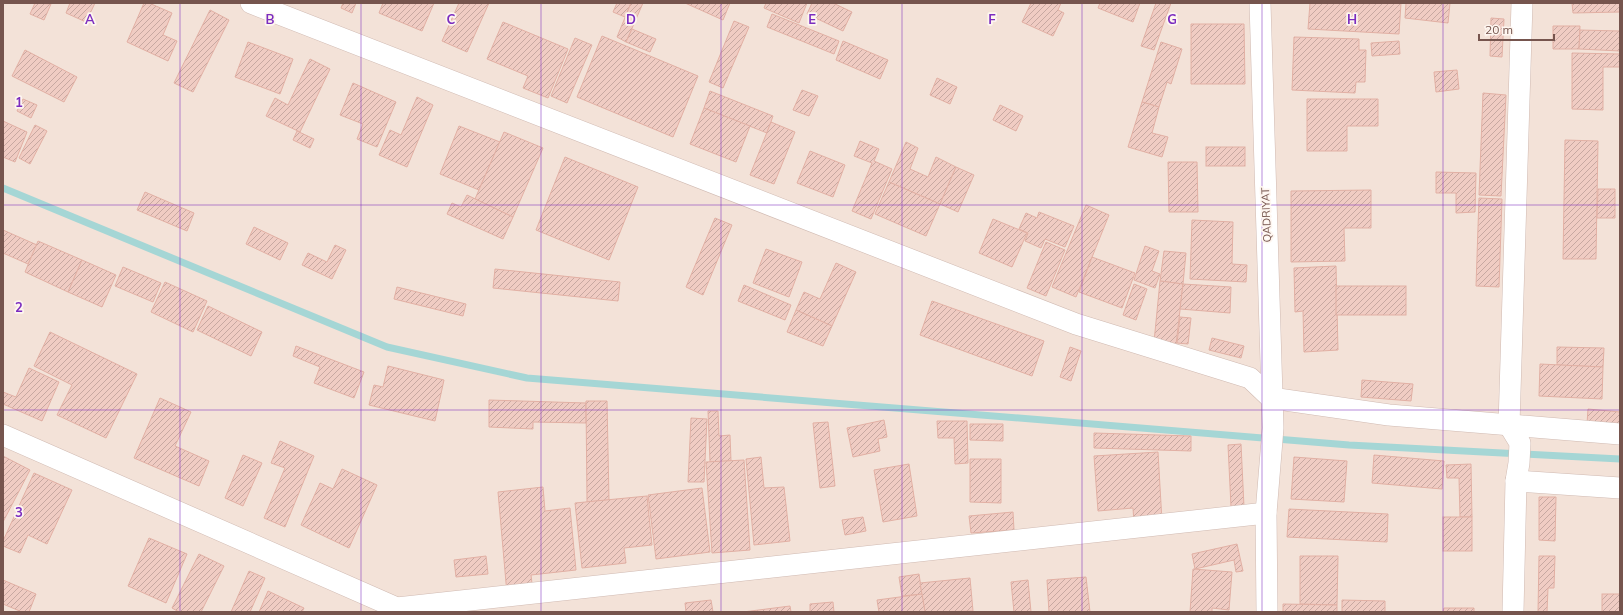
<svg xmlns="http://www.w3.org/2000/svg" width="1623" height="615" viewBox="0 0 1623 615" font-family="Mulish,sans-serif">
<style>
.residential{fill:#f3e2d8}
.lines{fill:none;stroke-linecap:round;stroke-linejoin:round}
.stream{stroke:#a5d6d5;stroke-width:7}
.building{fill:url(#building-hatch);stroke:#e2b0a4}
.minor-casing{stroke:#d0bab2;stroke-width:22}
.minor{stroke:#fff;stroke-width:21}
.grid{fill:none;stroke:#7b2cbf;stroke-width:1;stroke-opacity:0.55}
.labels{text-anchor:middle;stroke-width:3.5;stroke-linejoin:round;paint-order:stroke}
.street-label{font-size:11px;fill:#76554e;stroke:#fef6f0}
.grid-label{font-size:13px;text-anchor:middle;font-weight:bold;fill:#7b2cbf;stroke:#fef6f0;stroke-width:3.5;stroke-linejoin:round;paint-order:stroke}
</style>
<defs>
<pattern id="building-hatch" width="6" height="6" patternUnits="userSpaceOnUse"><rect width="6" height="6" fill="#f0ccc3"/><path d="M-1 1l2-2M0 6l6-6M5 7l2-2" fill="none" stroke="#c7a8a1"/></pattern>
</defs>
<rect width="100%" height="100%" fill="#fcf1ea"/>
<rect class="residential" x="3" y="3" width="1617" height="609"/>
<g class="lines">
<path class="stream" d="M 3,188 L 387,347 L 527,378 L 1349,445 L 1620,459"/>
</g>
<g class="building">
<path d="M 35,3 L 51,4 L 44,20 L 30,14 Z"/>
<path d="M 70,3 L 95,3 L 86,22 L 66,13 Z"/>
<path d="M 144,3 L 149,3 L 172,13 L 163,35 L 177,41 L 168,61 L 127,42 Z"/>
<path d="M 343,3 L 356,3 L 352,13 L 341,8 Z"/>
<path d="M 383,3 L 434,3 L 422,31 L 379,13 Z"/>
<path d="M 459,3 L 489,3 L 467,52 L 442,41 Z"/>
<path d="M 617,3 L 631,3 L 625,17 L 613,12 Z"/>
<path d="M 631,3 L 643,3 L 626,42 L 617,37 Z"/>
<path d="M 685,3 L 730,3 L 723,20 Z"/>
<path d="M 766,3 L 807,3 L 799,23 L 764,8 Z"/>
<path d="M 812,3 L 833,3 L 852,12 L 843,31 L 807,14 Z"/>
<path d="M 1031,3 L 1061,3 L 1058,10 L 1064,13 L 1053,36 L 1022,22 Z"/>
<path d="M 1100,3 L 1140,3 L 1133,22 L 1098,8 Z"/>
<path d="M 1156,3 L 1171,3 L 1154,50 L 1141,46 Z"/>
<path d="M 1310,3 L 1401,3 L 1399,34 L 1308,29 Z"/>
<path d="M 1406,3 L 1450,3 L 1448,23 L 1405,18 Z"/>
<path d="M 1572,3 L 1620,3 L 1620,12 L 1573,13 Z"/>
<path d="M 210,10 L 229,20 L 193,92 L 174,83 Z"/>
<path d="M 772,14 L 839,41 L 834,54 L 767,27 Z"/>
<path d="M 1491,18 L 1504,19 L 1502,57 L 1490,56 Z"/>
<path d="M 734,21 L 749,27 L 723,88 L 709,82 Z"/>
<path d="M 503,22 L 568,49 L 548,98 L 523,88 L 528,76 L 487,59 Z"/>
<path d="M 1191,24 L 1244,24 L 1245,84 L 1191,84 Z"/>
<path d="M 1553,26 L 1580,26 L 1579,49 L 1553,49 Z"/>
<path d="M 632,29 L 656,39 L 650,52 L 626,42 Z"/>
<path d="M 1580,30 L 1620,31 L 1620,51 L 1579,49 Z"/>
<path d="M 602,36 L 698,76 L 673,137 L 577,97 Z"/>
<path d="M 1294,37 L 1359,39 L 1359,50 L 1366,50 L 1365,82 L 1356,82 L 1355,93 L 1292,90 Z"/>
<path d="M 575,38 L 592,45 L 567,103 L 551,96 Z"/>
<path d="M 843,41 L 888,60 L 880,79 L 836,60 Z"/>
<path d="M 1399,41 L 1400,54 L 1372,56 L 1371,43 Z"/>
<path d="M 248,42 L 293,59 L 280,94 L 235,77 Z"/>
<path d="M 1161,42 L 1182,49 L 1171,84 L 1167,82 L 1159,107 L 1142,102 Z"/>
<path d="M 25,50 L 77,77 L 64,102 L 12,76 Z"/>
<path d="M 1572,53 L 1620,54 L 1620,67 L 1603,67 L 1603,110 L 1572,109 Z"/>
<path d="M 310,59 L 330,69 L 300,132 L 266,116 L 275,98 L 288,105 Z"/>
<path d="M 1457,70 L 1459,89 L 1436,92 L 1434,72 Z"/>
<path d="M 937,78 L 957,87 L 950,104 L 930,95 Z"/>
<path d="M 353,83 L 396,102 L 377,147 L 357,139 L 363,124 L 340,115 Z"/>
<path d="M 802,90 L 818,96 L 809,116 L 793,110 Z"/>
<path d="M 710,91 L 773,116 L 767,133 L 704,108 Z"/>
<path d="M 1483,93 L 1506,95 L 1501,196 L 1479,195 Z"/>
<path d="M 417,97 L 433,105 L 407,167 L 379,155 L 390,130 L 401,135 Z"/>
<path d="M 23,99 L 37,105 L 31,118 L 17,111 Z"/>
<path d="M 1307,99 L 1378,99 L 1378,126 L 1347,126 L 1347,151 L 1307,151 Z"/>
<path d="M 1142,102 L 1159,107 L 1152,133 L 1168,137 L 1162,157 L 1128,147 Z"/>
<path d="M 1000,105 L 1023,116 L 1016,131 L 993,120 Z"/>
<path d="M 704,108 L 750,126 L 736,162 L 690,144 Z"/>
<path d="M 3,121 L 27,132 L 15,162 L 3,157 Z"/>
<path d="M 771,122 L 795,132 L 774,184 L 750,175 Z"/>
<path d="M 35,125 L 47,131 L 30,164 L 19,158 Z"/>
<path d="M 459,126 L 500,142 L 479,190 L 440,174 Z"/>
<path d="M 297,131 L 314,139 L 310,148 L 293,140 Z"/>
<path d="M 504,132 L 543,148 L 513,217 L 475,199 Z"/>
<path d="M 1565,140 L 1598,141 L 1596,259 L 1563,259 Z"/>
<path d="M 860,141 L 879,149 L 874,161 L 892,169 L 871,219 L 852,211 L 872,163 L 854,156 Z"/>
<path d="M 906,142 L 918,148 L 910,169 L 928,177 L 936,157 L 956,167 L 940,204 L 889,182 Z"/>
<rect x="1206" y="147" width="39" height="19"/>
<path d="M 810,151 L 845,165 L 833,197 L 797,183 Z"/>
<path d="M 565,157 L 638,187 L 609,260 L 536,230 Z"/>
<path d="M 1168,162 L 1197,162 L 1198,212 L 1169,212 Z"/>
<path d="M 956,167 L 974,175 L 958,212 L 940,204 Z"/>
<path d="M 1436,172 L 1476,173 L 1475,212 L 1456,213 L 1456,193 L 1436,193 Z"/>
<path d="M 889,182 L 940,204 L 926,236 L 875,214 Z"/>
<path d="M 1598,189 L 1615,189 L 1615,218 L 1597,218 Z"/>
<path d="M 1371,190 L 1371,228 L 1344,228 L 1345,261 L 1291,262 L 1291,191 Z"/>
<path d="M 145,192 L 194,213 L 187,231 L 137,210 Z"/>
<path d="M 467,195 L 513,217 L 503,239 L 447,214 L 452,203 L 461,207 Z"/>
<path d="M 1479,198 L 1502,199 L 1499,287 L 1476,286 Z"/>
<path d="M 1086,205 L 1109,215 L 1076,297 L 1052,287 Z"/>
<path d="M 1039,212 L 1074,226 L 1065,247 L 1045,239 L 1041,248 L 1025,241 L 1028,233 L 1019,229 L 1026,213 L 1037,218 Z"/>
<path d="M 715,218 L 732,225 L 703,295 L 686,287 Z"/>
<path d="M 993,219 L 1027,233 L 1012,267 L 979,253 Z"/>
<path d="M 1192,220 L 1233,222 L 1232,264 L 1247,265 L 1246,282 L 1190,279 Z"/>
<path d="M 254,227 L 288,243 L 280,260 L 246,244 Z"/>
<path d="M 3,230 L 37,245 L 28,264 L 3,253 Z"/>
<path d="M 38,241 L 82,260 L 68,292 L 25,272 Z"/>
<path d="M 1046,242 L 1065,250 L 1046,296 L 1027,288 Z"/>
<path d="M 335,245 L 346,250 L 332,279 L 302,265 L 308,253 L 327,262 Z"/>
<path d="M 1145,246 L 1159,251 L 1152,271 L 1160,274 L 1155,288 L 1134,280 Z"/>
<path d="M 766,249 L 802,262 L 789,297 L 753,283 Z"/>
<path d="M 1164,251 L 1186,253 L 1183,284 L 1160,281 Z"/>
<path d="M 1092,257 L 1135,273 L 1122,308 L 1079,292 Z"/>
<path d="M 82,260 L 116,275 L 102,307 L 68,292 Z"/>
<path d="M 836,263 L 856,272 L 832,326 L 796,310 L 804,292 L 820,299 Z"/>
<path d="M 1336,266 L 1338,350 L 1304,352 L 1303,311 L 1295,312 L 1294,268 Z"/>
<path d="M 123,267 L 161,283 L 153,302 L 115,286 Z"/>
<path d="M 495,269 L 620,282 L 618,301 L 493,288 Z"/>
<path d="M 1160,281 L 1183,284 L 1176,345 L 1154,342 Z"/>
<path d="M 165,282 L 207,301 L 193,332 L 151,312 Z"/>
<path d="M 1134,284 L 1147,289 L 1136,320 L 1123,315 Z"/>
<path d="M 1183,284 L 1231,287 L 1230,313 L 1180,309 Z"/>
<path d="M 744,285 L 791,305 L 785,320 L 738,301 Z"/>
<rect x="1336" y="286" width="70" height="29"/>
<path d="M 397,287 L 466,304 L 463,316 L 394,299 Z"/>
<path d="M 932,301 L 1044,341 L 1032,376 L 920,335 Z"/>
<path d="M 208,306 L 262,332 L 251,356 L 197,330 Z"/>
<path d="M 796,310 L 832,326 L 823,346 L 787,332 Z"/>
<path d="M 1180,317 L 1191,318 L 1188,344 L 1177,343 Z"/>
<path d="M 50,332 L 137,374 L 106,438 L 57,415 L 72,385 L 34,366 Z"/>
<path d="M 1212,338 L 1244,346 L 1241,358 L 1209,350 Z"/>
<path d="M 296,346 L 364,372 L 354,398 L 314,383 L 320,367 L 293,356 Z"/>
<path d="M 1070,347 L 1081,351 L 1071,381 L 1060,377 Z"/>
<path d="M 1557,347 L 1604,348 L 1603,367 L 1557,365 Z"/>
<path d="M 1540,364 L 1603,367 L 1602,399 L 1539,396 Z"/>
<path d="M 388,366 L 444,380 L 435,421 L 369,405 L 374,385 L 383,387 Z"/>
<path d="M 29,368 L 59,382 L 42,421 L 3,404 L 3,392 L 16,397 Z"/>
<path d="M 1362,380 L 1413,384 L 1411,401 L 1361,397 Z"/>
<path d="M 160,398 L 191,412 L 175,446 L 209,461 L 199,486 L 134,458 Z"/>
<path d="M 489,400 L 586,403 L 586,423 L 533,422 L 533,429 L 489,427 Z"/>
<path d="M 586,401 L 607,401 L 609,500 L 587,502 Z"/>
<path d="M 1588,409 L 1620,412 L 1620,427 L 1587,424 Z"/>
<path d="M 708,411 L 718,411 L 719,436 L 730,435 L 731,461 L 710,462 Z"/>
<path d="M 691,418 L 707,419 L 704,482 L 688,482 Z"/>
<path d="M 884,420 L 887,437 L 878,439 L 880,451 L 853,457 L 847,428 Z"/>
<path d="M 937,421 L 967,421 L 968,463 L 955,464 L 954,438 L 938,438 Z"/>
<path d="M 828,422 L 835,486 L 820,488 L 813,423 Z"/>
<path d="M 970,424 L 1003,424 L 1003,441 L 970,440 Z"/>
<path d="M 1094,433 L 1191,436 L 1191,451 L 1094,448 Z"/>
<path d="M 280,441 L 314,456 L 285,527 L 264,518 L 285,468 L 271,463 Z"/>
<path d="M 1241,444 L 1244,507 L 1231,507 L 1228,445 Z"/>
<path d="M 1158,452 L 1162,521 L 1134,523 L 1133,508 L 1098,511 L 1094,456 Z"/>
<path d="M 243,455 L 262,463 L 243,506 L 225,498 Z"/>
<path d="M 1374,455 L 1444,461 L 1442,489 L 1372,483 Z"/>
<path d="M 3,456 L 30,470 L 3,522 Z"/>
<path d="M 761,457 L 764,488 L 784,487 L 790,541 L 754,545 L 746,459 Z"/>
<path d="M 1294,457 L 1347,461 L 1344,502 L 1291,499 Z"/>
<path d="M 970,459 L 1001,459 L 1001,503 L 970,502 Z"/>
<path d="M 744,460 L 750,550 L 712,553 L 706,462 Z"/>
<path d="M 909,464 L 917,516 L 883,522 L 874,470 Z"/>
<path d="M 1471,464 L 1472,517 L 1460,517 L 1459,478 L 1447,478 L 1446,465 Z"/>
<path d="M 342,469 L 377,485 L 349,548 L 301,525 L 320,483 L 333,489 Z"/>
<path d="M 34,473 L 72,490 L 47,544 L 28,535 L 20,553 L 3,546 L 3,541 Z"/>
<path d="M 543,487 L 545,511 L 570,508 L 576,570 L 531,575 L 533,592 L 507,594 L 498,492 Z"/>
<path d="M 702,488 L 710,552 L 656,559 L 648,495 Z"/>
<path d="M 647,496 L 652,545 L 624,548 L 626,563 L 582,568 L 575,503 Z"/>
<path d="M 1539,497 L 1556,497 L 1555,541 L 1539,540 Z"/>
<path d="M 1289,509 L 1388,514 L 1387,542 L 1287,537 Z"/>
<path d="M 1013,512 L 1014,530 L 971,533 L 969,516 Z"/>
<path d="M 863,517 L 866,531 L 845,535 L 842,520 Z"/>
<rect x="1443" y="517" width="29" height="34"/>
<path d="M 149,538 L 187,554 L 166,603 L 128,586 Z"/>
<path d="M 1237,544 L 1243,571 L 1236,572 L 1234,560 L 1195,569 L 1192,554 Z"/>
<path d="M 199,554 L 224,566 L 201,612 L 179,612 L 172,608 Z"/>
<path d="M 486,556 L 488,574 L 456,577 L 454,560 Z"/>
<path d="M 1300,556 L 1338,556 L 1337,605 L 1300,604 Z"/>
<path d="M 1539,556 L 1555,556 L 1554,588 L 1548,588 L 1547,612 L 1538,612 Z"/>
<path d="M 1193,569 L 1232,572 L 1229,610 L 1212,608 L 1212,612 L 1190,612 Z"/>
<path d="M 249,571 L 265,578 L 250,612 L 231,612 Z"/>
<path d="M 919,574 L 922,594 L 902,596 L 899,577 Z"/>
<path d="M 1086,577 L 1090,612 L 1049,612 L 1047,580 Z"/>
<path d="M 970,578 L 973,611 L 925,612 L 920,583 Z"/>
<path d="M 3,580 L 36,594 L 29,612 L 22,612 L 3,604 Z"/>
<path d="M 1028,580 L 1031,612 L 1014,612 L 1011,582 Z"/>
<path d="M 268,591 L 304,608 L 302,612 L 259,612 Z"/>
<path d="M 922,594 L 925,612 L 879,612 L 877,600 Z"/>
<rect x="1602" y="594" width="18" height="18"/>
<path d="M 711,600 L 713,612 L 686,612 L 685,603 Z"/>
<path d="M 1342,600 L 1385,601 L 1385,612 L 1342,612 Z"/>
<path d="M 833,602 L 834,612 L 810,612 L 810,604 Z"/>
<path d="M 1283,604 L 1337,605 L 1337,612 L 1283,612 Z"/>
<path d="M 790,606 L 791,612 L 743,612 Z"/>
<path d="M 1444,608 L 1474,608 L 1474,612 L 1443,612 Z"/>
</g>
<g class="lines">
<g class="minor-casing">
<g id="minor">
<path d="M 251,3 L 1076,324 L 1250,378 L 1271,398 L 1389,415 L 1620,434"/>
<path d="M 1260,3 L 1273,428 L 1266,513 L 1267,612"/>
<path d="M 3,435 L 397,608 L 396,612"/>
<path d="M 1516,481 L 1620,488"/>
<path d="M 397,608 L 1266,513"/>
<path d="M 1513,612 L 1516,481 L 1519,463 L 1520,443 L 1509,425 L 1522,3"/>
</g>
</g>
<use href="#minor" class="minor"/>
</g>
<path class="grid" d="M 180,3 L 180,612M 361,3 L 361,612M 541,3 L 541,612M 721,3 L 721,612M 902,3 L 902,612M 1082,3 L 1082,612M 1262,3 L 1262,612M 1443,3 L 1443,612M 3,205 L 1620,205M 3,410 L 1620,410"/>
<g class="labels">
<g class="street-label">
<text transform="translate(1266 215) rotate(-92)" y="4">QADRIYAT</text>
</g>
</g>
<g class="grid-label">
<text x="90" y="24">A</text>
<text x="270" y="24">B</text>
<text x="451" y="24">C</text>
<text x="631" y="24">D</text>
<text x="812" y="24">E</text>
<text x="992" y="24">F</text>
<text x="1172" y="24">G</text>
<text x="1352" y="24">H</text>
<text x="19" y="107">1</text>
<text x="19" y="312">2</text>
<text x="19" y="517">3</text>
</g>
<rect width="1623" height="615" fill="none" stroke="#76554e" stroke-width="8"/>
<path d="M1479 34v6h75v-6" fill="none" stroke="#76554e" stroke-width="2"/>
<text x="1485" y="34" font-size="12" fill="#76554e" stroke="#fef6f0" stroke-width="3" paint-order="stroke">20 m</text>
</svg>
